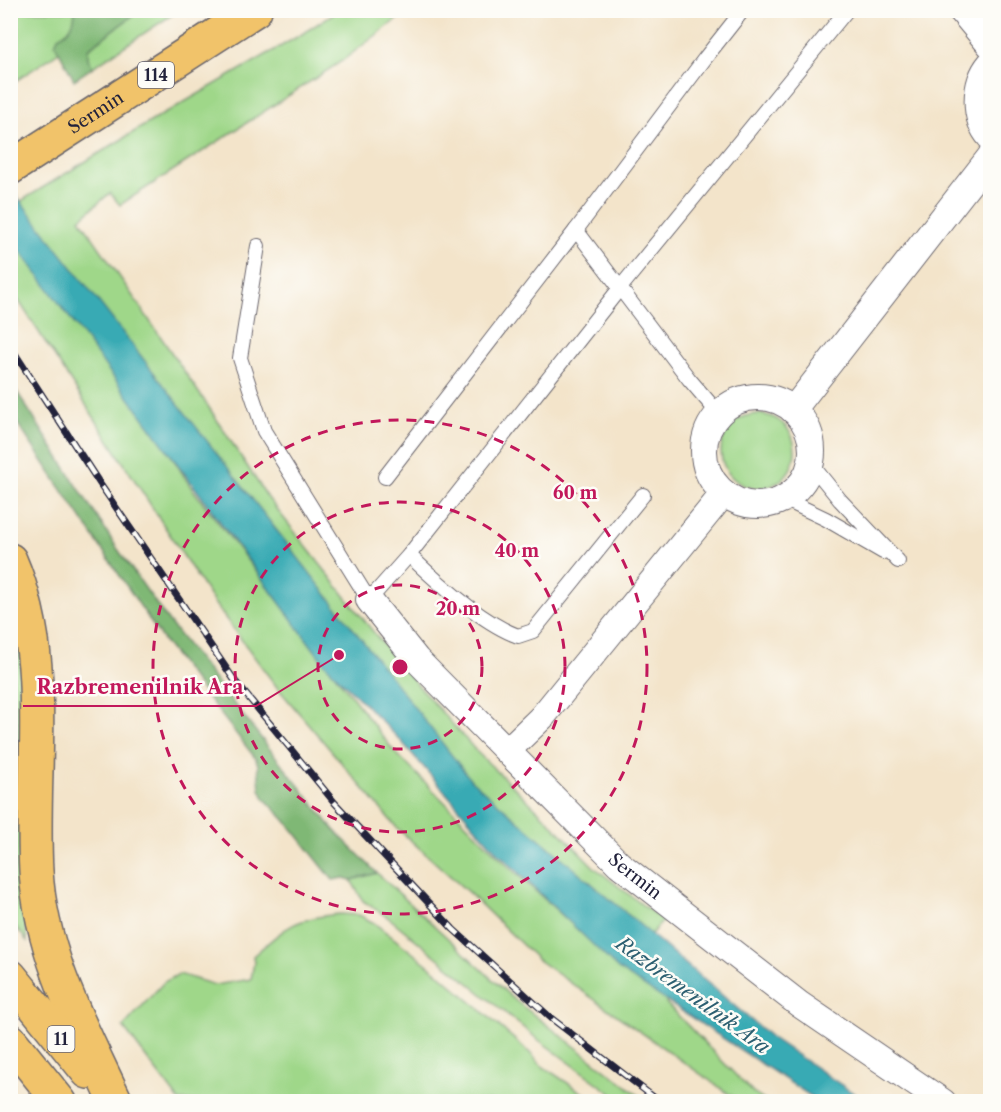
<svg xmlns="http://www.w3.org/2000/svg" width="1001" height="1112" viewBox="0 0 1001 1112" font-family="'Libre Caslon Text',serif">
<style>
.green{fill:#9fd789;stroke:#607c62;stroke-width:1.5}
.forest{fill:#7fb875;stroke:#506d58;stroke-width:1.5}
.water{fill:#39aab4;stroke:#2e6678;stroke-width:1.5}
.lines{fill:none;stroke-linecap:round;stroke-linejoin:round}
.service-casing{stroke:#6b666d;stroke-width:16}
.minor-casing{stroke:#6b666d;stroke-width:28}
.primary-casing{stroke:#6b666d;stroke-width:36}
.trunk-casing{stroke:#6b666d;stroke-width:36}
.service{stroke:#fff;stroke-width:14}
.minor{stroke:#fff;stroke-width:26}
.primary{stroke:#f1c36a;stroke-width:33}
.trunk{stroke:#f1c36a;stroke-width:33}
.rail-casing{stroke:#22223b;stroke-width:7}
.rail{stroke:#fdfcf7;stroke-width:4.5;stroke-dasharray:14;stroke-linecap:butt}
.ring{fill:none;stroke:#c2185b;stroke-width:3;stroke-dasharray:10 8}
.labels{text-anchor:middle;stroke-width:5;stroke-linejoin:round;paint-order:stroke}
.shield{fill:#fdfcf7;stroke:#646373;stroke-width:1.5}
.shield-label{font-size:16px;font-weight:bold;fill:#22223b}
.street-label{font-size:18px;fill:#22223b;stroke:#fdfcf7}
.water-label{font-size:20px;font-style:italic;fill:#2c5f71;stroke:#fdfcf7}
.centre{fill:#c2185b;stroke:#fdfcf7;stroke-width:3}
.ring-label{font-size:18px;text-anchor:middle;font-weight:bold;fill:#c2185b;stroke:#fdfcf7;stroke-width:5;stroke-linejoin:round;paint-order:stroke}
.leader{fill:none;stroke:#c2185b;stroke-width:2}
.callout-dot{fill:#c2185b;stroke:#fdfcf7;stroke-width:2}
.callout-label{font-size:20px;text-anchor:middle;font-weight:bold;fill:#c2185b;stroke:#fdfcf7;stroke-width:5;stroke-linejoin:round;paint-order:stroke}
</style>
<rect width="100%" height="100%" fill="#fdfcf7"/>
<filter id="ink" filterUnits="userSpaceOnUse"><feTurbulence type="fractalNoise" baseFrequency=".0167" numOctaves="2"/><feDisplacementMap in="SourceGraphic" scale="12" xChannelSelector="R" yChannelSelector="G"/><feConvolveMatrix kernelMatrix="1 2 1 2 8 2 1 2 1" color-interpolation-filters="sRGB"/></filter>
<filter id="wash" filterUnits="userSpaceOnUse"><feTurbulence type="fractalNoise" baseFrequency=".008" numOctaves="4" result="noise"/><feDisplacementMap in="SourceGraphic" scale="24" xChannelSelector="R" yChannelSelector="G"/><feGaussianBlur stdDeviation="1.35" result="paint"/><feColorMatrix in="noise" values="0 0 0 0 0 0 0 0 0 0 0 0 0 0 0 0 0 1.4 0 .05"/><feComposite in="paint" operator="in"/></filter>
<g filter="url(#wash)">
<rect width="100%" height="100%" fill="#f3e4ca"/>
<g class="green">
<path d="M 11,11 L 120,11 L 11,84 Z"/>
<path d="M 139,11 L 178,11 L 93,67 L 87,59 L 88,49 Z"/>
<path d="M 337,11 L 408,11 L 342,61 L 120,205 L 110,193 L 80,219 L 208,406 L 268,498 L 394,658 L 478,753 L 544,816 L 594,867 L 663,921 L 642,944 L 512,831 L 190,432 L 164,388 L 139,354 L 16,204 L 155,119 L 302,34 Z"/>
<path d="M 10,232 L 112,362 L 191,487 L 393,750 L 509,867 L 598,948 L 669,994 L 666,1003 L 753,1093 L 765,1101 L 739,1101 L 538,960 L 470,894 L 397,828 L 276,686 L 214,603 L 11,289 Z"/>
<circle cx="758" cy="451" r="37"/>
<path d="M 10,607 L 21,651 L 21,850 L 27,941 L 11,921 Z"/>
<path d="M 377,873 L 516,1001 L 646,1101 L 622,1101 L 536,1038 L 389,918 L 363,901 L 351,880 Z"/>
<path d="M 340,914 L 359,915 L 374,923 L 436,971 L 530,1053 L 542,1066 L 595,1101 L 179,1101 L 123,1027 L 164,982 L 179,974 L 215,985 L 251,979 L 254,962 L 253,956 C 286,927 294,918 340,914 Z"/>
</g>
<g class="forest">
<path d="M 75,11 L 139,11 L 88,49 L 88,59 L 93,67 L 74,80 L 55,44 L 58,37 C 70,31 74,24 75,11 Z"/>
<path d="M 10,381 L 117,548 L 169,622 L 334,830 L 377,873 L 351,880 L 344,878 L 333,880 L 285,820 L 264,798 L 260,789 L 258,765 L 256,759 L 165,643 L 11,414 Z"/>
</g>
<path class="water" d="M 11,189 L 471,780 L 772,1038 L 865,1101 L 818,1101 L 618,969 L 496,851 L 402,742 L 324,663 L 11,238 Z"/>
</g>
<g filter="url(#ink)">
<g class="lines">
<g class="service-casing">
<g id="service">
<path d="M 258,246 L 240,358 L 264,431 L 369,600 L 409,555 L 620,288 L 576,230 L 706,57 L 743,10"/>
<path d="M 719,414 L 689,379 L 620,288 L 847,10"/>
<path d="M 811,464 L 840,500 L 898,561"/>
<path d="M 385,477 L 576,230"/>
<path d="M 784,499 L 826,519 L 883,552"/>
<path d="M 409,555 C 437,582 482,623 518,636 L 533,631 L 643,495"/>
</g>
</g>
<g class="minor-casing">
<g id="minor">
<path d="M 961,10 L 990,45"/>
<path d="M 990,64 C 974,83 973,118 990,137"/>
<circle cx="758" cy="451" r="54"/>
<path d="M 793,410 L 990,157"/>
<path id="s1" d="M 369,600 L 417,660 L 619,864 L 799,1004 L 943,1102"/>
<path d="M 508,750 L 542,717 L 724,493"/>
</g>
</g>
<g class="primary-casing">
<g id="primary">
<path id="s2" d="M 10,168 L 255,10"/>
</g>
</g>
<g class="trunk-casing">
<g id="trunk">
<path d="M 10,560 C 53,659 30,767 36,871 C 41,954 81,1027 116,1102"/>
<path d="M 10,976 L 88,1072"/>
<path d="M 10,1040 L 60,1102"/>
</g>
</g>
<use href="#service" class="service"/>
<use href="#minor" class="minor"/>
<use href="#primary" class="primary"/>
<use href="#trunk" class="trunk"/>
<g class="rail-casing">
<path id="rail" d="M 10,346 L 100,484 L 235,681 L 335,803 L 453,929 L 551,1018 L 660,1102"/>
</g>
<use href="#rail" class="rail"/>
</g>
</g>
<g class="ring">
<circle cx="400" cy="667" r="82"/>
<circle cx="400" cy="667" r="165"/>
<circle cx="400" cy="667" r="247"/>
</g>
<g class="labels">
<g class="shield">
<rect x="138" y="62" width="36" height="26" rx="4.5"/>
<rect x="47.5" y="1026" width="27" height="26" rx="4.5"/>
</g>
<g class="shield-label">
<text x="156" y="81">114</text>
<text x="61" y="1045">11</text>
</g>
<g class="street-label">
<text dy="6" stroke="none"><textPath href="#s2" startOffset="102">Sermin</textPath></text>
<text dy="6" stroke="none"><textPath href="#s1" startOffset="384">Sermin</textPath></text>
</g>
<g class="water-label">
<text transform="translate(693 995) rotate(36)" y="7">Razbremenilnik Ara</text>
</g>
</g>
<circle cx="400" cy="667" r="9" class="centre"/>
<g class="ring-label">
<text x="575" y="499">60 m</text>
<text x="517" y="557">40 m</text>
<text x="458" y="615">20 m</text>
</g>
<path class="leader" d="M339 655L256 706H23"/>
<circle class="callout-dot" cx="339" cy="655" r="6"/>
<g class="callout-label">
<text x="140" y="694">Razbremenilnik Ara</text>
</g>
<rect width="1001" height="1112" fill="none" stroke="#fdfcf7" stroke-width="36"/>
</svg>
